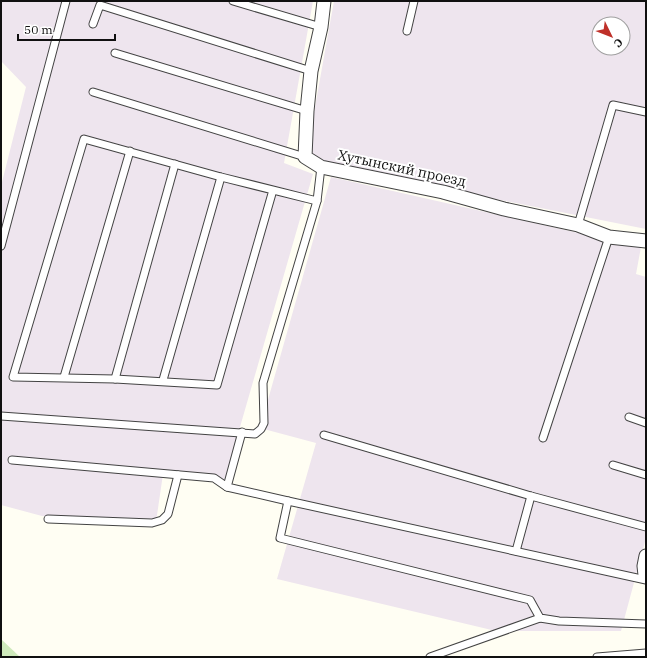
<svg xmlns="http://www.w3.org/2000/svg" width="647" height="658" viewBox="0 0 647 658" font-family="'IBM Plex Serif',serif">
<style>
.industrial{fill:#eee5ee;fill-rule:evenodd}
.green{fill:#cfeabc}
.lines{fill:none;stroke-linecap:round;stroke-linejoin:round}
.lane-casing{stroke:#434343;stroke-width:9}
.street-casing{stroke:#434343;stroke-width:15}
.lane{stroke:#fff;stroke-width:7}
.street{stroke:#fff;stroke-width:13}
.labels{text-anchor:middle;stroke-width:4;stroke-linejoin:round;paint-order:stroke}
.street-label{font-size:14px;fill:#101010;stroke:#fff}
</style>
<rect width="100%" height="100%" fill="#fffef3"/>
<g class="industrial">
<path d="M 1,1 L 313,1 L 284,163 L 313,174 L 225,479 L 163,474 L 156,522 L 42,516 L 1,505 L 1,186 L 26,87 L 1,61 Z"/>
<path d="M 334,1 L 646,1 L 646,229 L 495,199 L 306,157 ZM 599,24 L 623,24 L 623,48 L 599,48 Z"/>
<path d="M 331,177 L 641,247 L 636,274 L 646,277 L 646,538 L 621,631 L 496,631 L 277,579 L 316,443 L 260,428 Z"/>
</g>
<path class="green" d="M 1,639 L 20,657 L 1,657 Z"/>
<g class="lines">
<g class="lane-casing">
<g id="lane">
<path d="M 233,1 L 321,27"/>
<path d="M 93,24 L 100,5 L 311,71"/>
<path d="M 407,31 L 414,1"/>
<path d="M 115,53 L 307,111"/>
<path d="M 93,92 L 305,157"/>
<path d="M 273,190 L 217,385 L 115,379 L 13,377 L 84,139 L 221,177 L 317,201"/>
<path d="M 578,225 L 613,105 L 646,112"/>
<path d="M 1,246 L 66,1"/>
<path d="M 64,377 L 130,151"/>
<path d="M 115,379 L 175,164"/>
<path d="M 163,380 L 221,177"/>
<path d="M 1,416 L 255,434 L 261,429 L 264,423 L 263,383 L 317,201 L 321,167"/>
<path d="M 629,417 L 646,423"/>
<path d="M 242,432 L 227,487 L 288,501 L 280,538 L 530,600 L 540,618 L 559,621 L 646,624"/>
<path d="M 324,435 L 531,496 L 646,527"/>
<path d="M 543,438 L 609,237"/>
<path d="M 12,460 L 214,478 L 227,487"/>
<path d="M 613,465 L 646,475"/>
<path d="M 288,501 L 646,580"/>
<path d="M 48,519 L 152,523 L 162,520 L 168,514 L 178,475"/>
<path d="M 516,551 L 531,496"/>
<path d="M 430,657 L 540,618"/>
<path d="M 597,657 L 646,653"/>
</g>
</g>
<g class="street-casing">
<g id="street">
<path d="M 324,1 L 321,27 L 311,71 L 307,111 L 305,157 L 321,167 L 443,192 L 504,209 L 578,225 L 609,237 L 646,241"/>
<path d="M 646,556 L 644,566 L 645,575 L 646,576"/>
</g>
</g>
<use href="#lane" class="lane"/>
<use href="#street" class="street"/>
</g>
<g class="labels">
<g class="street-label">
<text transform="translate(402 168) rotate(12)" y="5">Хутынский проезд</text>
</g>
</g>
<rect width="647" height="658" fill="none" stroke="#101010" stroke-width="4"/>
<g transform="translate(611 36) rotate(133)"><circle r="19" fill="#ffffff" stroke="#9f9f9f"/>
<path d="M0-3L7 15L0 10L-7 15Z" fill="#bf3029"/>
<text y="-6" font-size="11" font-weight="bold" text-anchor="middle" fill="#101010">С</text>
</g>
<path d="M18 34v6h97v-6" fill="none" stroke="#101010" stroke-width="2"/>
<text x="24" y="34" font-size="12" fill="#101010" stroke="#ffffff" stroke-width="3" paint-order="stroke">50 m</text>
</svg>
